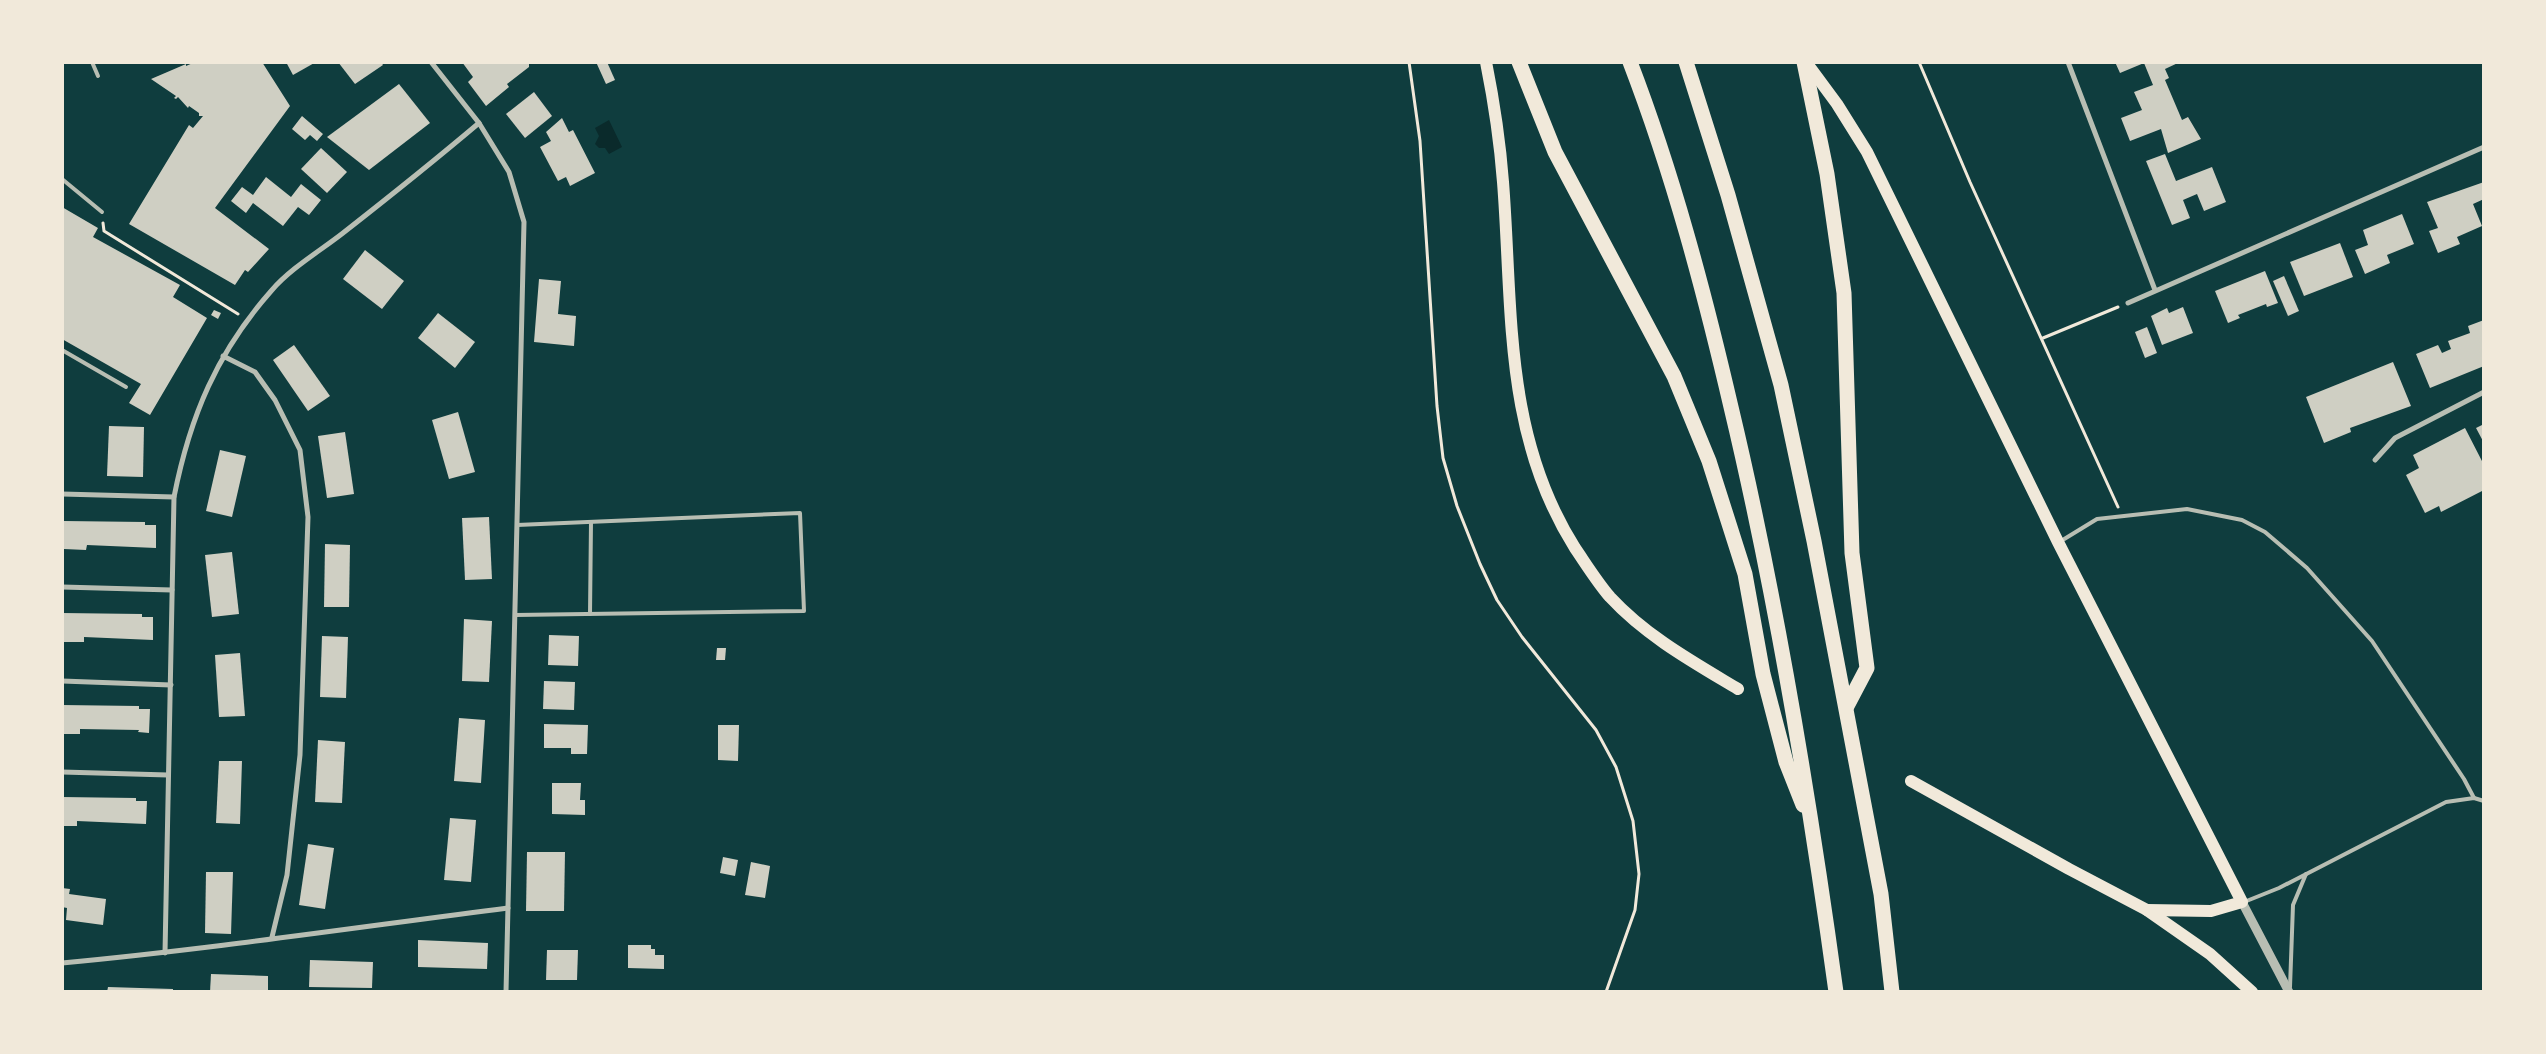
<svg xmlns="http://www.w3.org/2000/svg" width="2546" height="1054" viewBox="0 0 2546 1054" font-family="'Public Sans',sans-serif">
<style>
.water{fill:#0a2a2b}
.building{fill:#cfcfc3}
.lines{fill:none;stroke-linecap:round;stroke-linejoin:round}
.path{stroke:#f1e9da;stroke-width:3}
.service{stroke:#b8beb3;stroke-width:4}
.minor{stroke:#b8beb3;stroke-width:5}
.tertiary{stroke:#b8beb3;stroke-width:9}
.primary{stroke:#f1e9da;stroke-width:12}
.motorway{stroke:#f1e9da;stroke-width:15}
</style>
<rect width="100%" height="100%" fill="#0f3d3e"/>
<path class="water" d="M 609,120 L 622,147 L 609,154 L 605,148 L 599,148 L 595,144 L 599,136 L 595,128 Z"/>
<g class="building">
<path d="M 195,62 L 262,62 L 290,106 L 215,208 L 269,249 L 248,272 L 245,270 L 235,285 L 129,224 L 189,125 L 193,128 L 203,116 L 199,116 L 199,113 L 189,106 L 188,108 L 178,97 L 176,99 L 174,98 L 176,96 L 151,79 L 186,64 L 186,66 Z"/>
<path d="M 286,62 L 316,62 L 293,75 Z"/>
<path d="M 338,62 L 381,62 L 383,65 L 355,84 Z"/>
<path d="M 462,62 L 529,62 L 529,67 L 507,84 L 509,87 L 486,106 L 468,82 L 473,77 Z"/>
<path d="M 596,62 L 607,62 L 615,80 L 606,84 Z"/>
<path d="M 2115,62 L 2180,62 L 2165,69 L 2169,78 L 2165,80 L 2182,120 L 2188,117 L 2201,139 L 2168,153 L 2161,129 L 2130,141 L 2121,118 L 2142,110 L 2134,92 L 2153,85 L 2144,63 L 2120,73 Z"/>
<path d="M 399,84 L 430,123 L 369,170 L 327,137 Z"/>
<path d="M 534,92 L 552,116 L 525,138 L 506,114 Z"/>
<path d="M 302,116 L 323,134 L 317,141 L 310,135 L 305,140 L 292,129 Z"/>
<path d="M 562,118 L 569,132 L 573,130 L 595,173 L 570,186 L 566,177 L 558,181 L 540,147 L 551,141 L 546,132 Z"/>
<path d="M 321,148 L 347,172 L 327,193 L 301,169 Z"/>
<path d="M 2165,154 L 2176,181 L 2212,167 L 2226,202 L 2204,211 L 2197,194 L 2183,200 L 2190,218 L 2172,225 L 2146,161 Z"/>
<path d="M 266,177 L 291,197 L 301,184 L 321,200 L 309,215 L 298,207 L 283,226 L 253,203 L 246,213 L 231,201 L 242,187 L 253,195 Z"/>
<path d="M 2484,182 L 2484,199 L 2473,204 L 2482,226 L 2457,237 L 2460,244 L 2438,253 L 2429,231 L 2438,228 L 2427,202 Z"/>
<path d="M 62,207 L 98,228 L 93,237 L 180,285 L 173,297 L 207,318 L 150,415 L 129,403 L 141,384 L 62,339 Z"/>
<path d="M 2402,214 L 2414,244 L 2387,255 L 2390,263 L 2365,274 L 2355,250 L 2368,245 L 2363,230 Z"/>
<path d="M 2340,243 L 2353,277 L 2304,296 L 2290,262 Z"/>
<path d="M 365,250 L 404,281 L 382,309 L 343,279 Z"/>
<path d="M 2265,271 L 2278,303 L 2267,307 L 2266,304 L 2238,315 L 2240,318 L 2228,323 L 2215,291 Z"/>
<path d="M 2284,276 L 2299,311 L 2288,316 L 2273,281 Z"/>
<path d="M 539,279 L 561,281 L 558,314 L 576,316 L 574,346 L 534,342 Z"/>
<path d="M 2183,307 L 2193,333 L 2162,345 L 2151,316 L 2167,308 L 2169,313 Z"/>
<path d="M 214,310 L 221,313 L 218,319 L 211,315 Z"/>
<path d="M 438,313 L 475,342 L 455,368 L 418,338 Z"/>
<path d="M 2484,320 L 2484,366 L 2430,388 L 2416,354 L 2438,345 L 2442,353 L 2451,349 L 2448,341 L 2470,333 L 2468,326 Z"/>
<path d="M 2147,327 L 2157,353 L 2145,358 L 2135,332 Z"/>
<path d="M 294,345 L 330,396 L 308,411 L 273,360 Z"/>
<path d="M 2393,362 L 2411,406 L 2350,428 L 2351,432 L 2324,443 L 2306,397 Z"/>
<path d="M 458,412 L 475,472 L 449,479 L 432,420 Z"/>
<path d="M 2484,424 L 2484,443 L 2476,428 Z"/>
<path d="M 109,426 L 144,427 L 143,477 L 107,476 Z"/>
<path d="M 2465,428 L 2484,465 L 2484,490 L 2441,512 L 2439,506 L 2425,513 L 2406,475 L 2419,468 L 2413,455 Z"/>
<path d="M 345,432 L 354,494 L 327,498 L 318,436 Z"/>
<path d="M 220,450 L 246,456 L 232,517 L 206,511 Z"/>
<path d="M 62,510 L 64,510 L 64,521 L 145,522 L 145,525 L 156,525 L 156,548 L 87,545 L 86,550 L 64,549 Z"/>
<path d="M 489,517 L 492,579 L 465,580 L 462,518 Z"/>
<path d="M 325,544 L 350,545 L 349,607 L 324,607 Z"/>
<path d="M 232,552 L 239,614 L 212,617 L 205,555 Z"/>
<path d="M 62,613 L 142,614 L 142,617 L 153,617 L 153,640 L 84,637 L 84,642 L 62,642 Z"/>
<path d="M 464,619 L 492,621 L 489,682 L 462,681 Z"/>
<path d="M 549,635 L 579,636 L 578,666 L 548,665 Z"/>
<path d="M 322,636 L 348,637 L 346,698 L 320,697 Z"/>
<path d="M 717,648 L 726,648 L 725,660 L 716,660 Z"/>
<path d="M 240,653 L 245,716 L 219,717 L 215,655 Z"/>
<path d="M 544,681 L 575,682 L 574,710 L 543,709 Z"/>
<path d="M 62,705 L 139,706 L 139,709 L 150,709 L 149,733 L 138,732 L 139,730 L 80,729 L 80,734 L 62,734 Z"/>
<path d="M 459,718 L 485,720 L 481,783 L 454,781 Z"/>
<path d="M 544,724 L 588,725 L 587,754 L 571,754 L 571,748 L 544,748 Z"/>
<path d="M 718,725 L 739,725 L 738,761 L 718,760 Z"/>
<path d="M 318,740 L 345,742 L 342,803 L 315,802 Z"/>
<path d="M 219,761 L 242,761 L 240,824 L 216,823 Z"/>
<path d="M 552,783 L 581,783 L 580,800 L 585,800 L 585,815 L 552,814 Z"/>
<path d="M 62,797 L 136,798 L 136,801 L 147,801 L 146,824 L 77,821 L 77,826 L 62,826 Z"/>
<path d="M 450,818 L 476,820 L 471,882 L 444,880 Z"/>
<path d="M 308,844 L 334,848 L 325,909 L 299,905 Z"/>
<path d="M 527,852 L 565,852 L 564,911 L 526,911 Z"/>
<path d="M 723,857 L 738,860 L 735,876 L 720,873 Z"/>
<path d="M 751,862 L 770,866 L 765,898 L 745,895 Z"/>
<path d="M 206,872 L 233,872 L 231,934 L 205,933 Z"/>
<path d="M 62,888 L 70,889 L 69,894 L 106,899 L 103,925 L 66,920 L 67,908 L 62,907 Z"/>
<path d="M 418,940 L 488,943 L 487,969 L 418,967 Z"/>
<path d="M 628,945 L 651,945 L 651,949 L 655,949 L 655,955 L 664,955 L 664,969 L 628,968 Z"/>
<path d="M 547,950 L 578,950 L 577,980 L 546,980 Z"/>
<path d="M 310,960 L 373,962 L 372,988 L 309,987 Z"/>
<path d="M 211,974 L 268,976 L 268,992 L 210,992 Z"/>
<path d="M 108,987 L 173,989 L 173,992 L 107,992 Z"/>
</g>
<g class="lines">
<g class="path">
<path d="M 1409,62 L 1420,141 L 1437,406 L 1443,458 L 1457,506 L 1480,564 L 1497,600 L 1522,637 L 1596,730 L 1616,767 L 1633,821 L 1639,874 L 1635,910 L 1606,992"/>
<path d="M 1919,62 L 1970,182 L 2118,507"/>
<path d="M 103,223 L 104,231 L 238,314"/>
<path d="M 2043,338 L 2118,307"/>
</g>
<g class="service">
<path d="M 92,62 L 98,76"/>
<path d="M 62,179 L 102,212"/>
<path d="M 62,350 L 126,387"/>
<path d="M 2061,541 L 2097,519 L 2187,509 L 2242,520 L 2265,532 L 2307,568 L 2372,641 L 2464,779 L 2474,798"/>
<path d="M 590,614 L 591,522"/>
<path d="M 515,615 L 804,611 L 800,513 L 517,525"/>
<path d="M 2244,902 L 2279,888 L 2446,802 L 2474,798 L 2484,801"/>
<path d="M 2290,987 L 2293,905 L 2306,874"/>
</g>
<g class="minor">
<path d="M 431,62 L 479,123 L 509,172 L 524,222 L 506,992"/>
<path d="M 2068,62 L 2155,290"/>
<path d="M 2128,303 L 2484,147"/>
<path d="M 223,356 L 255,372 L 275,400 L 300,450 L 308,517 L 300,755 L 287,875 L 272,937"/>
<path d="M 2375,460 L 2395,438 L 2484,392"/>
<path d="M 62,494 L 174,497"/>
<path d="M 62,587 L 172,590"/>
<path d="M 62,681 L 171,685"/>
<path d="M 62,772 L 168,775"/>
<path d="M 165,953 L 174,497 C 190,416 217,352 272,290 C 291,268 320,251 343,233 C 389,197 434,161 479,123"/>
<path d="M 62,963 C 211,949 359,927 508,908"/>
</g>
<path class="tertiary" d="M 2242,902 L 2289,992"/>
<g class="primary">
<path d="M 1486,62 C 1494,102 1500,142 1503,182 C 1513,310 1503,434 1575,548 C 1586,564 1597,582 1610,597 C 1646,636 1693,662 1738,689"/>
<path d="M 1806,62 L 1837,104 L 1867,152 L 2058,542 L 2242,902 L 2211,911 L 2147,910"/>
<path d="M 1911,781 L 2069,869 L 2147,910 L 2210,954 L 2252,992"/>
</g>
<g class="motorway">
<path d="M 1519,62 L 1555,152 L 1674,376 L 1709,461 L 1745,574 L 1763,674 L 1786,762 L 1803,805"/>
<path d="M 1630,62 C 1673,174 1704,291 1731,407 C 1777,600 1809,795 1836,992"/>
<path d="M 1686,62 L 1728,195 L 1781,385 L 1814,541 L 1881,894 L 1892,992"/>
<path d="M 1804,62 L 1827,174 L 1844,293 L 1852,553 L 1867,668 L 1847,706"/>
</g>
</g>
<rect width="2546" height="1054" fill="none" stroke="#f1e9da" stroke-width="128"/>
</svg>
